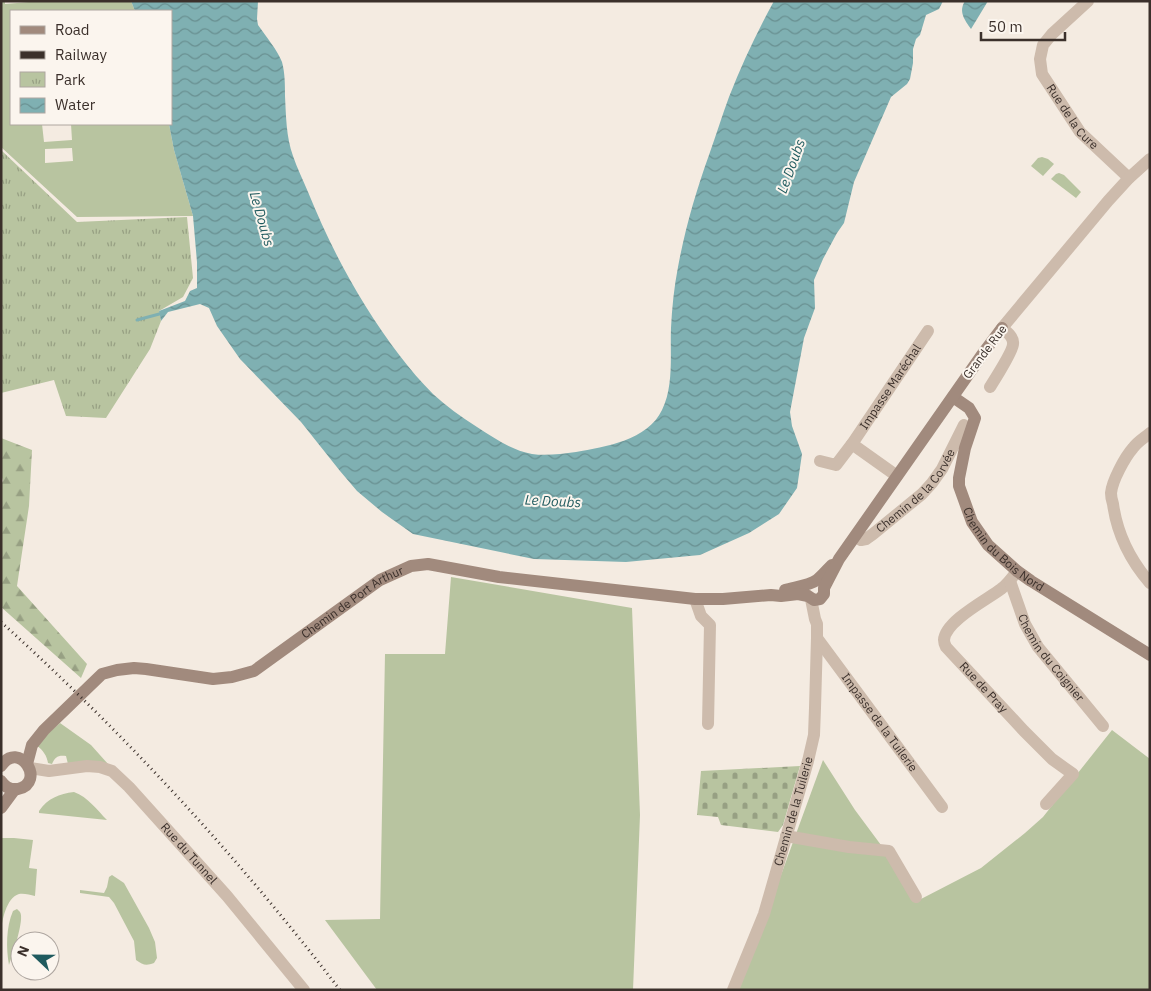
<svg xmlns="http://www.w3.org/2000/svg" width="1151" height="991" viewBox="0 0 1151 991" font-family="'IBM Plex Sans',sans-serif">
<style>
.green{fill:#b8c4a0;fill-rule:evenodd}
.forest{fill:url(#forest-firs)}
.cemetery{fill:url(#cemetery-stones)}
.park{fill:url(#park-tufts)}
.water{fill:url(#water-waves)}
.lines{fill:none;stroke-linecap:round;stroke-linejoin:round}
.stream{stroke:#7fb0b2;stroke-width:3}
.street{stroke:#cdbbac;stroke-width:12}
.secondary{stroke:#a18a7d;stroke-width:12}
.rail{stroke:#3b302b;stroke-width:3;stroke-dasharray:1 4;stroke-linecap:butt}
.labels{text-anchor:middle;stroke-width:4;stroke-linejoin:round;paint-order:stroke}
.street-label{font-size:12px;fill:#3b302b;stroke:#fbf5ee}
.water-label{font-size:14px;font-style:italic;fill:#1f5a5e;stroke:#fbf5ee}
</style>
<defs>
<pattern id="forest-firs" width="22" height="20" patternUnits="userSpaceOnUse" patternTransform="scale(1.25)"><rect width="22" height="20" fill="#b8c4a0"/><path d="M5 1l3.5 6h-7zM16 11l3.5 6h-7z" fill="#97a083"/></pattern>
<pattern id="cemetery-stones" width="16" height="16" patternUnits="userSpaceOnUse" patternTransform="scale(1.25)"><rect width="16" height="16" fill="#b8c4a0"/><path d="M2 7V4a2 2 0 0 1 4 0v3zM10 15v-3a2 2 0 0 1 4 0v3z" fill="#97a083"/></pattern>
<pattern id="park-tufts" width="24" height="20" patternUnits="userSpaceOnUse" patternTransform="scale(1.25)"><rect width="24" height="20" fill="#b8c4a0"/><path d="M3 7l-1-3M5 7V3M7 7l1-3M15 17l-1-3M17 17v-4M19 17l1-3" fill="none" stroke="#97a083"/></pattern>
<pattern id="water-waves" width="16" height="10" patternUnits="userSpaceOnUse" patternTransform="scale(1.25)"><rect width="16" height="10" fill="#7fb0b2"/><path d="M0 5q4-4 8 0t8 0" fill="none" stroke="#699091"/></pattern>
</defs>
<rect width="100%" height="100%" fill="#f4ebe1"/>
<g class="green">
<path d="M 1,1 L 5,1 L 5,4 L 41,1 L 131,1 L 135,11 L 11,11 L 11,124 L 42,124 L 44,142 L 72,140 L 71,124 L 169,124 L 174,150 L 193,216 L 77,217 L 1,147 ZM 72,148 L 73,161 L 45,163 L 45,149 Z"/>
<path d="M 1042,157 L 1048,159 L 1054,164 L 1043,176 L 1031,166 L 1038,158 Z"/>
<path d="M 1059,173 L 1064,175 L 1081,192 L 1076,198 L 1051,179 L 1056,174 Z"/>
<path d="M 451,577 L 632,608 L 640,815 L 633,990 L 377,990 L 325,920 L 380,919 L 385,654 L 445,654 Z"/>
<path d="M 60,723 L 91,745 L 108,764 L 68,764 L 66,756 C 58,755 55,757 52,764 L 48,763 C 47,756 43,750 37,746 L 44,737 Z"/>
<path d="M 1112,730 L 1150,759 L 1150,990 L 739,990 L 823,760 L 855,810 L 921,899 L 981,868 L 1025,833 L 1043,817 Z"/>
<path d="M 74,792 C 88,797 97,810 107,820 L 39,813 L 39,811 C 48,798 59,794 74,792 Z"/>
<path d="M 1,838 L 14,838 L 33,840 L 29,868 L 37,869 L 35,896 C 30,895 24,893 19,894 C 6,898 2,921 1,932 Z"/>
<path d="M 112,875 L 124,883 L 149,928 L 155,942 L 157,958 L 154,963 C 146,966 143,965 136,960 L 134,941 L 114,903 L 109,897 L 80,893 L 80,890 L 104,893 L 107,887 L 109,877 Z"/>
<path d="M 17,909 C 18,910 19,911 20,912 C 25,919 12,956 9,965 C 6,948 6,927 13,911 Z"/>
</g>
<path class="forest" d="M 1,438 L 32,450 L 29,506 L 17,586 L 87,664 L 81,678 L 1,607 L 1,483 L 3,481 L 1,474 Z"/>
<path class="cemetery" d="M 800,766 L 783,825 L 778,832 L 721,825 L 718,817 L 697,815 L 701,771 Z"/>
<path class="park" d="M 1,150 L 77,222 L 187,217 L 193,278 L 183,297 L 159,311 L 161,321 L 150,349 L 106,418 L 66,416 L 54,380 L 1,393 Z"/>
<g class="water">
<path d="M 131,1 L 258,1 L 257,19 L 258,25 C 265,35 278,51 282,62 C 285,73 285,85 285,96 C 286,115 286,137 293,156 C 297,168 303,180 308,192 C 332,251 361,305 400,356 C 410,369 421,382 433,394 C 446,406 461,417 477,427 C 494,438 511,450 532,454 C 546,456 561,454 576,452 C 605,447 648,440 662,410 C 674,386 670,354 671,328 C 672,308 674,287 678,267 C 685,229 696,191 709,155 C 716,135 722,116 729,97 C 742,64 757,32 774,1 L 943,1 L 939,9 L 926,15 L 920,35 L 916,39 L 913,49 L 913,63 L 910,79 L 907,84 L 891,97 L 854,182 L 844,223 L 837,233 L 823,259 L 814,280 L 815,308 L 804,338 L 790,412 L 792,426 L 802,454 L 797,488 L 779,514 L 749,533 L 700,555 L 626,562 L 534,559 L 413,534 L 382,512 L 357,491 L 340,471 L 301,422 L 240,359 L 217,326 L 209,308 L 200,304 L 168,312 L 161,321 L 159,311 L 185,301 L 190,291 L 197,288 L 197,262 L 193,216 L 174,150 L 169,124 L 171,124 L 171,11 L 135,11 Z"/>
<path d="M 965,1 L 988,1 L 971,29 C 965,20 958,12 965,1 Z"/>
</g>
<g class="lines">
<path class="stream" d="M 137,320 L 163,313"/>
<g class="street">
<path id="s1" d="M 1088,1 L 1052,34 L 1043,45 L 1040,59 L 1042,74 L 1080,132 L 1129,178"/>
<path d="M 990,387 C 995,379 1013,351 1013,344 C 1014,337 1007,332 1002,328 L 1108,201 L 1129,178 L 1150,159"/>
<path d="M 1150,433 C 1144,438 1137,442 1133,448 C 1125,457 1112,481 1111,493 C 1111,496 1112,501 1113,504 C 1117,533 1130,560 1150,583"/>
<path d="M 820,461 L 836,465 L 852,444"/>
<path id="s2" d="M 897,476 L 852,444 L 928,331"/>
<path id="s3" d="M 856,537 L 861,540 L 866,539 L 873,534 L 922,494 L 932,483 L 942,469 L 964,425"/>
<path id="s4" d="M 1017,571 C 1012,578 1008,584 1001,589 C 988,599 945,621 944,640 C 944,642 945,645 946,647 L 1024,731 L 1052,759 L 1073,774 L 1046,804"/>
<path id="s5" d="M 1010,581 L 1025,624 L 1038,647 L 1103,726"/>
<path d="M 695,599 L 701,616 L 710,625 L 708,724"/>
<path id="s6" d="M 817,638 L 942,807"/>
<path id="s7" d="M 30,768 L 49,771 L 87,766 L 100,767 L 112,771 L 129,787 L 227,896 L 304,990"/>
<path d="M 786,836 L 849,847 L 889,851 L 916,897"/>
<path id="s8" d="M 733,990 L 764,914 L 808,761 L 814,735 L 815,708 L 817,638 L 817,624 L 815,619 L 811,599"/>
</g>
<g class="secondary">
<path id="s9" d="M 953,397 L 969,408 L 975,418 L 965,448 L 959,478 L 959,486 L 972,522 L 988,545 L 1017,571 L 1031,581 L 1150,655"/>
<path d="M 785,590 C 795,587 808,586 817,580 C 822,576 827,570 832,565"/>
<path id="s10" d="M 27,764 L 32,745 L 44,730 L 102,674 L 117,670 L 134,668 L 146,669 L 213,679 L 232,677 L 254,671 L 380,580 L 411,566 L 428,564 L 499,577 L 695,599 L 723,599 L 771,595 L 781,596 L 798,594 L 808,596 L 814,600 L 820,599 L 824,594 L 824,588 L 839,559 L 984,352 L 1002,328"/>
<path d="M 1,766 C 19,739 47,782 18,789 C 11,790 5,787 1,781"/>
<path d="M 1,808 L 15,789"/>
</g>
<path class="rail" d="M 1,622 C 125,734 238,857 340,990"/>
</g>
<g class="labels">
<g class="street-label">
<text dy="4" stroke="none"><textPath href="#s1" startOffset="145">Rue de la Cure</textPath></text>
<text transform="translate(985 352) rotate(-53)" y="4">Grande Rue</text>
<text dy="4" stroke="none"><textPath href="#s2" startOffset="124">Impasse Maréchal</textPath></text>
<text dy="4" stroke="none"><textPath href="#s3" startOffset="81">Chemin de la Corvée</textPath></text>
<text dy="4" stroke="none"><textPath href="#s9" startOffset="181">Chemin du Bois Nord</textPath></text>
<text dy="4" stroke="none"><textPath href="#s10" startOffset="394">Chemin de Port Arthur</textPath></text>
<text dy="4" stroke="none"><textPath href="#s5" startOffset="88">Chemin du Coignier</textPath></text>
<text dy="4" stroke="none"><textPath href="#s4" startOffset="165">Rue de Pray</textPath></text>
<text dy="4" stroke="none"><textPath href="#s6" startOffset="105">Impasse de la Tuilerie</textPath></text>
<text dy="4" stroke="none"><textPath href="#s8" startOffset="189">Chemin de la Tuilerie</textPath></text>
<text dy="4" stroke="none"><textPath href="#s7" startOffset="196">Rue du Tunnel</textPath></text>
</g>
<g class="water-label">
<text transform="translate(791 166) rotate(-70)" y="5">Le Doubs</text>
<text transform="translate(262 219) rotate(74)" y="5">Le Doubs</text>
<text transform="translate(553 501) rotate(3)" y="5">Le Doubs</text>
</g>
</g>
<rect width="1151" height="991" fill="none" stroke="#3b302b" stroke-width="5"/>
<rect x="10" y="10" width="162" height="115" fill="#fbf5ee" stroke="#aea6a0"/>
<rect x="20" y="26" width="25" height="8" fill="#a18a7d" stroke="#aea6a0"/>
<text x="55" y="35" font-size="15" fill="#3b302b">Road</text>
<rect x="20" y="51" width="25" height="8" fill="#3b302b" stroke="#aea6a0"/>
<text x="55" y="60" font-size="15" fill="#3b302b">Railway</text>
<rect x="20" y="72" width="25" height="15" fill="url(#park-tufts)" stroke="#aea6a0"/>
<text x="55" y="85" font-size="15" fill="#3b302b">Park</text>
<rect x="20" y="98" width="25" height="15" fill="url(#water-waves)" stroke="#aea6a0"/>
<text x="55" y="110" font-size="15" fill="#3b302b">Water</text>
<g transform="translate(35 956) rotate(292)"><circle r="24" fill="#fbf5ee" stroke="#aea6a0"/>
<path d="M0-4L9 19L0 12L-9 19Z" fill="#1f5a5e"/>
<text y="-8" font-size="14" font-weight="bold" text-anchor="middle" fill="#3b302b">N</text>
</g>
<path d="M981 32v8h84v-8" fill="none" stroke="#3b302b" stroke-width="2.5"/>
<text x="988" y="32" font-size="15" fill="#3b302b" stroke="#fbf5ee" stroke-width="4" paint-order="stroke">50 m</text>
</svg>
